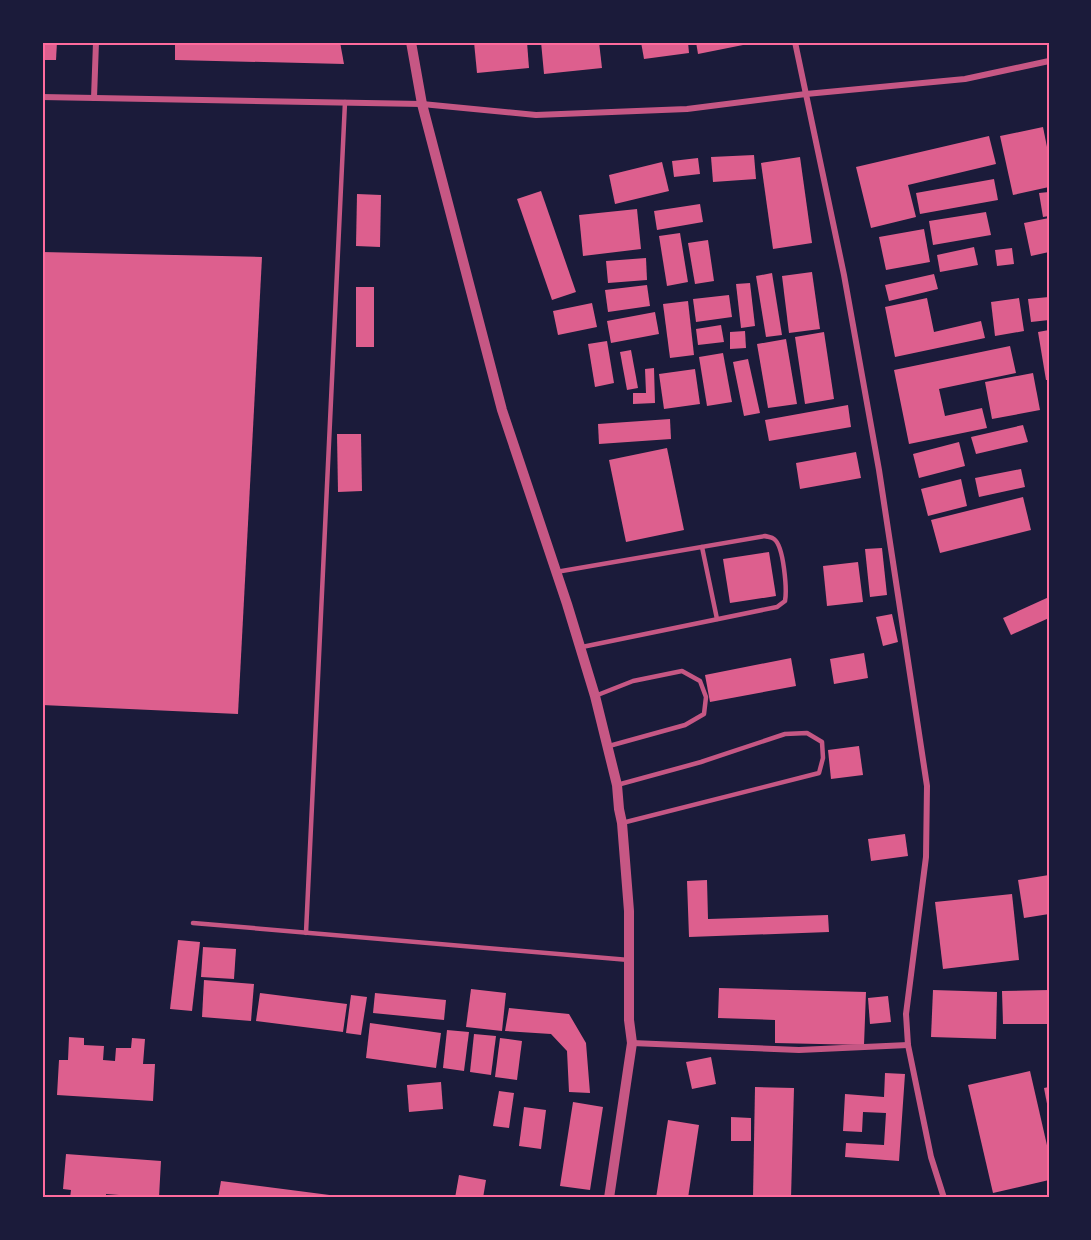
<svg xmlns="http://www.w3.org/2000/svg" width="1091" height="1240" viewBox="0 0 1091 1240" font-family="Mulish,sans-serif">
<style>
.building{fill:#dd5f8e}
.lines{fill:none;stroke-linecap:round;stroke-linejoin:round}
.service{stroke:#c65784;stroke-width:4.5}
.minor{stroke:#c65784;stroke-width:6}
.tertiary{stroke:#c65784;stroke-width:10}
.neatline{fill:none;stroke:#ff6b9d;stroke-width:2}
</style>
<rect width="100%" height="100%" fill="#1b1b3a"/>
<g class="building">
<path d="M 42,42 L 57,42 L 56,60 L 42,60 Z"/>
<path d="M 175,42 L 340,42 L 344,64 L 175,60 Z"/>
<path d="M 474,42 L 527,42 L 529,68 L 477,73 Z"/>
<path d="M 541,42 L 599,42 L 602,68 L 544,74 Z"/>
<path d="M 641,42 L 688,42 L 689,53 L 644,59 Z"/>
<path d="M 696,42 L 753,42 L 753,43 L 698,54 Z"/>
<path d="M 1043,127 L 1049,157 L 1049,187 L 1013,195 L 1000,136 Z"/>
<path d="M 989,136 L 996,164 L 908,185 L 916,217 L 871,228 L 856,167 Z"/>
<path d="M 754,155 L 756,179 L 713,182 L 711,157 Z"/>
<path d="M 800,157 L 812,243 L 773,249 L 761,163 Z"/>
<path d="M 698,158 L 700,174 L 674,177 L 672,161 Z"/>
<path d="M 662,162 L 669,191 L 615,204 L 609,175 Z"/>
<path d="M 994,179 L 998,200 L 920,214 L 916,193 Z"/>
<path d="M 541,191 L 576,292 L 552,300 L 517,199 Z"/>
<path d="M 1049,192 L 1049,216 L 1043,217 L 1039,193 Z"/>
<path d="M 357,194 L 381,195 L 380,247 L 356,246 Z"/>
<path d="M 700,204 L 703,222 L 657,230 L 654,211 Z"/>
<path d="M 637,209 L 641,249 L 583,256 L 579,215 Z"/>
<path d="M 986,212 L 991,235 L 933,245 L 929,221 Z"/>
<path d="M 1049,218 L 1049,252 L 1031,256 L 1024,223 Z"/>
<path d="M 924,229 L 930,262 L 886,270 L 879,237 Z"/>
<path d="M 680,233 L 688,282 L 667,286 L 659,236 Z"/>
<path d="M 708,240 L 714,281 L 695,284 L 688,243 Z"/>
<path d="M 974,247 L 978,265 L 940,272 L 937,255 Z"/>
<path d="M 1012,248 L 1014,264 L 997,266 L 995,250 Z"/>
<path d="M 42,252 L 262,257 L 238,714 L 42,705 Z"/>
<path d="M 646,258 L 647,280 L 608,283 L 606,261 Z"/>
<path d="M 812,272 L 820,329 L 789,333 L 782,276 Z"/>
<path d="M 772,273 L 782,335 L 766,337 L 756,276 Z"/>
<path d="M 934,274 L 938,289 L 889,301 L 885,285 Z"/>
<path d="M 750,283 L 755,326 L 741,328 L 736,284 Z"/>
<path d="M 647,285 L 650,306 L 608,312 L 605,290 Z"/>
<rect x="356" y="287" width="18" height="60"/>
<path d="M 729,295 L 732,317 L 696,322 L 693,299 Z"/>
<path d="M 1049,297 L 1049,320 L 1031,322 L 1028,299 Z"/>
<path d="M 927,298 L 934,332 L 981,321 L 985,338 L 895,357 L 885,307 Z"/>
<path d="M 1019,298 L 1024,331 L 995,336 L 991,302 Z"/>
<path d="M 688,301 L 694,355 L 670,358 L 663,304 Z"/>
<path d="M 592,303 L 597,327 L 558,335 L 553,311 Z"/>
<path d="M 655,312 L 659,334 L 611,343 L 607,321 Z"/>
<path d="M 721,325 L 724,342 L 698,345 L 696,329 Z"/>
<path d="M 1049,330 L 1049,380 L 1046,380 L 1038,332 Z"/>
<path d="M 745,331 L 746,348 L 730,349 L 730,332 Z"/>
<path d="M 824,332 L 834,399 L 805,404 L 795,337 Z"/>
<path d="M 786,339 L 797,404 L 768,408 L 757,344 Z"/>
<path d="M 607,341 L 614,383 L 595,387 L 588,344 Z"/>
<path d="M 1010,346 L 1016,373 L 939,389 L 945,416 L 982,408 L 987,428 L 909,444 L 894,370 Z"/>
<path d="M 631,350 L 638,388 L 627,390 L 620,352 Z"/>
<path d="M 723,353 L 732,402 L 707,406 L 699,357 Z"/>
<path d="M 748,359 L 760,413 L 744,416 L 733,362 Z"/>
<path d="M 654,368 L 655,403 L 633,404 L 633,393 L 646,393 L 645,369 Z"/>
<path d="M 695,369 L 700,404 L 664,409 L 659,374 Z"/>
<path d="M 1033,373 L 1040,410 L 992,419 L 985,382 Z"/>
<path d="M 848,405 L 851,427 L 769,441 L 765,420 Z"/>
<path d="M 670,419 L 671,439 L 599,444 L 598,424 Z"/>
<path d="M 1023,425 L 1028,442 L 976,454 L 971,437 Z"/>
<path d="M 337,434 L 361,434 L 362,491 L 338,492 Z"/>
<path d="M 959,442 L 965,466 L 919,478 L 913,454 Z"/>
<path d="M 667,448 L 684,530 L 626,542 L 609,460 Z"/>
<path d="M 856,452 L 861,478 L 800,489 L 796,463 Z"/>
<path d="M 1021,469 L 1025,487 L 979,497 L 975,478 Z"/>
<path d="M 961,479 L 967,506 L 928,516 L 921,489 Z"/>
<path d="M 1023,497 L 1031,530 L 940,553 L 931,520 Z"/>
<path d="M 882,548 L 887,595 L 870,597 L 865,549 Z"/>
<path d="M 769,552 L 776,596 L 730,603 L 723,559 Z"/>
<path d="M 858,562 L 863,602 L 827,606 L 823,566 Z"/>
<path d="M 1049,597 L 1049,618 L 1011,635 L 1003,618 Z"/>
<path d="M 892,614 L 898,642 L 883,646 L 876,617 Z"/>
<path d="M 864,653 L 868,678 L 834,684 L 830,659 Z"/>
<path d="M 791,658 L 796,686 L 710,702 L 705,675 Z"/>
<path d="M 859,746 L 863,775 L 831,779 L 828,750 Z"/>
<path d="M 905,834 L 908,856 L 871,861 L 868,839 Z"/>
<path d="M 1049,875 L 1049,914 L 1024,918 L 1018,880 Z"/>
<path d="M 707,880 L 708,919 L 828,915 L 829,932 L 689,937 L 687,881 Z"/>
<path d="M 1012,894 L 1019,960 L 943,969 L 935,902 Z"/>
<path d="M 178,940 L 200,942 L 192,1011 L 170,1009 Z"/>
<path d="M 203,947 L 236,949 L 234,979 L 201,977 Z"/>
<path d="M 204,980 L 254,984 L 251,1021 L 202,1017 Z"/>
<path d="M 719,988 L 866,992 L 864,1045 L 775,1043 L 775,1020 L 718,1018 Z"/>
<path d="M 471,989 L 506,993 L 502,1031 L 466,1027 Z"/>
<path d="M 933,990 L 997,992 L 996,1039 L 931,1037 Z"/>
<path d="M 1049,990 L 1049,1024 L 1003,1024 L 1002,991 Z"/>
<path d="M 260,993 L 347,1004 L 343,1032 L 256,1021 Z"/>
<path d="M 375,993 L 446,1000 L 444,1020 L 373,1013 Z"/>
<path d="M 351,995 L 367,997 L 361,1035 L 346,1033 Z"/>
<path d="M 888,996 L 891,1022 L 870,1024 L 868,998 Z"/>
<path d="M 509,1008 L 569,1014 L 586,1043 L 590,1093 L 569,1092 L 567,1051 L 551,1034 L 505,1031 Z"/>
<path d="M 370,1023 L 441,1033 L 436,1068 L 366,1058 Z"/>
<path d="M 447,1030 L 469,1032 L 464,1071 L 443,1068 Z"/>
<path d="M 474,1034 L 496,1036 L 491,1075 L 470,1072 Z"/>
<path d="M 69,1037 L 84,1038 L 84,1045 L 104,1046 L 103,1060 L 115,1061 L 116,1048 L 131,1048 L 132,1038 L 145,1039 L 143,1064 L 155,1064 L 153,1101 L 57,1095 L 59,1060 L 68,1060 Z"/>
<path d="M 500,1038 L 522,1041 L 517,1080 L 495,1077 Z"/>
<path d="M 711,1057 L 716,1084 L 692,1089 L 686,1062 Z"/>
<path d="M 1030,1071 L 1049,1154 L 1049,1180 L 993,1193 L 968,1085 Z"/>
<path d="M 885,1073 L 905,1074 L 899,1161 L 845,1157 L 846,1143 L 884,1145 L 886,1113 L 863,1112 L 862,1132 L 843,1131 L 845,1094 L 884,1097 Z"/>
<path d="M 441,1082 L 443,1109 L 409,1112 L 407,1085 Z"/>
<path d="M 755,1087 L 794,1088 L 791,1198 L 753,1198 Z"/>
<path d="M 1049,1087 L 1049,1109 L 1048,1109 L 1044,1088 Z"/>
<path d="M 499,1091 L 514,1093 L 509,1128 L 493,1126 Z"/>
<path d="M 573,1102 L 603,1107 L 590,1190 L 560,1186 Z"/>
<path d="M 524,1107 L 546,1110 L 541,1149 L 519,1146 Z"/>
<path d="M 731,1117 L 751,1118 L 751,1141 L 731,1141 Z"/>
<path d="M 668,1120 L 699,1125 L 688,1198 L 656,1198 Z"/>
<path d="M 66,1154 L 161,1161 L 159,1197 L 119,1198 L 119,1195 L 106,1194 L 106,1198 L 70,1198 L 71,1190 L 63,1189 Z"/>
<path d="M 459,1175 L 486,1180 L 483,1198 L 455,1198 Z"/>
<path d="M 221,1181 L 345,1197 L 345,1198 L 218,1198 Z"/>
</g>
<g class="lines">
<g class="service">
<path d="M 702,547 L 717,619"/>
<path d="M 556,572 L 765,536 C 768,537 772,537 774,539 C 784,546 787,590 785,601 L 777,607 L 582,647"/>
<path d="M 595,696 L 633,681 L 682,671 L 700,681 L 706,697 L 704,714 L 685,725 L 609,746"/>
<path d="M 617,785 L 701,762 L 785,734 L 807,733 L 822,742 L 823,758 L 819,773 L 622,823"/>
<path d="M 193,923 L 629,960"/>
<path d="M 306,933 L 345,102"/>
</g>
<g class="minor">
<path d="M 795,42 L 844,275 L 879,470 L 927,786 L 926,857 L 906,1014 L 908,1045 L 931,1157 L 944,1198"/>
<path d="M 42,97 L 422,104 L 536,115 L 687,109 L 806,94 L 965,79 L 1049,61"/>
<path d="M 94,98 L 96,42"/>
<path d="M 632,1043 L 799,1050 L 908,1045"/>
</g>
<path class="tertiary" d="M 411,42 L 422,104 L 502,410 L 567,604 L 595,696 L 617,785 L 619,809 L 622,823 L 629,911 L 629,1020 L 632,1043 L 609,1198"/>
</g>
<rect width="1091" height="1240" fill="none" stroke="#1b1b3a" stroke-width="87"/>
<rect x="44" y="44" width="1004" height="1152" class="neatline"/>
</svg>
